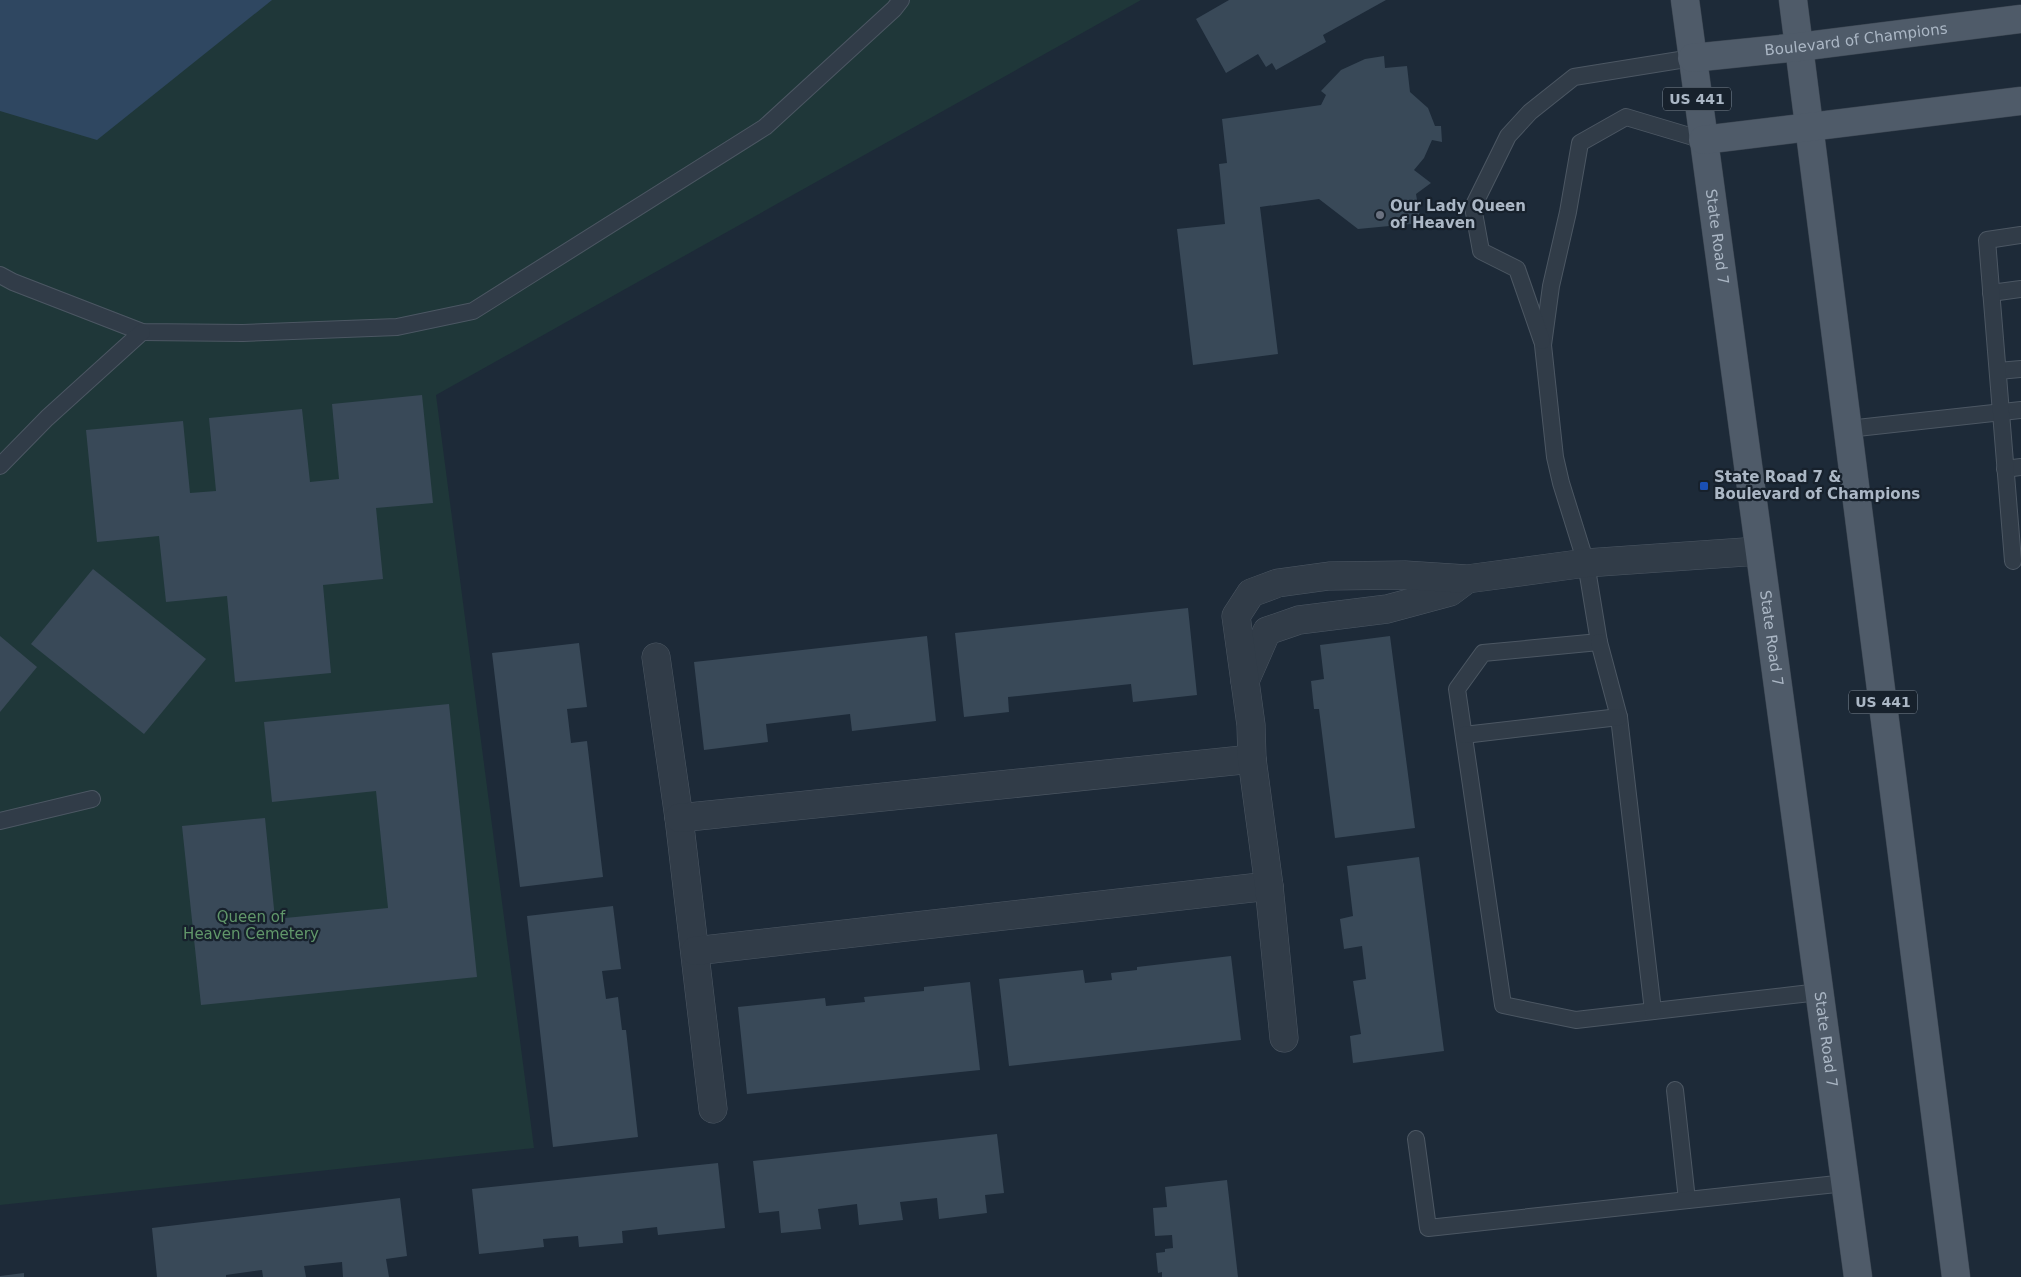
<svg xmlns="http://www.w3.org/2000/svg" width="2021" height="1277" viewBox="0 0 2021 1277" font-family="'DejaVu Sans',sans-serif">
<style>
.green{fill:#1f3739}
.water{fill:#2f4761}
.building{fill:#394958}
.lines{fill:none;stroke-linecap:round;stroke-linejoin:round}
.lane-casing{stroke:#4c5763;stroke-width:18}
.street-casing{stroke:#4c5763;stroke-width:29}
.primary-casing{stroke:#3b4551;stroke-width:29}
.lane{stroke:#313c48;stroke-width:16}
.street{stroke:#313c48;stroke-width:28}
.primary{stroke:#4f5b69;stroke-width:28}
.worship-dot{fill:#6b7280;stroke:#17212c;stroke-width:2}
.transit-dot{fill:#1a4fb4;stroke:#17212c;stroke-width:2}
.labels{text-anchor:middle;stroke-width:4.5;stroke-linejoin:round;paint-order:stroke}
.shield{fill:#17212c;stroke:#7f8a97;stroke-width:1}
.shield-label{font-size:14px;font-weight:bold;fill:#abb7c5}
.street-label{font-size:15px;fill:#abb7c5;stroke:#17212c}
.poi-label{font-size:15px;font-weight:bold;fill:#abb7c5;stroke:#17212c;text-anchor:start}
.park-label{font-size:15px;fill:#61976a;stroke:#17212c}
</style>
<rect width="100%" height="100%" fill="#1d2a38"/>
<path class="green" d="M 0,0 L 1141,0 L 436,395 L 534,1148 L 0,1205 Z"/>
<path class="water" d="M 0,0 L 272,0 L 97,140 L 0,111 Z"/>
<g class="building">
<path d="M 1229,0 L 1386,0 L 1323,35 L 1326,42 L 1276,70 L 1272,63 L 1266,67 L 1258,54 L 1226,73 L 1196,19 Z"/>
<path d="M 1384,56 L 1385,68 L 1407,66 L 1410,92 L 1428,108 L 1435,126 L 1441,126 L 1442,142 L 1432,140 L 1424,158 L 1414,170 L 1431,183 L 1416,194 L 1421,223 L 1358,229 L 1319,199 L 1260,207 L 1278,354 L 1193,365 L 1177,229 L 1225,224 L 1219,164 L 1227,163 L 1222,119 L 1321,105 L 1326,95 L 1321,91 L 1341,70 L 1365,59 Z"/>
<path d="M 422,395 L 433,503 L 376,508 L 383,579 L 323,585 L 331,673 L 235,682 L 227,596 L 166,602 L 159,536 L 97,542 L 86,430 L 183,421 L 190,493 L 216,491 L 209,418 L 302,409 L 310,482 L 339,479 L 332,404 Z"/>
<path d="M 93,569 L 206,659 L 144,734 L 31,644 Z"/>
<path d="M 1188,608 L 1197,695 L 1133,702 L 1131,684 L 1008,697 L 1009,712 L 964,717 L 955,633 Z"/>
<path d="M 0,636 L 37,667 L 0,712 Z"/>
<path d="M 927,636 L 936,721 L 852,731 L 850,714 L 766,724 L 768,742 L 704,750 L 694,662 Z"/>
<path d="M 1390,636 L 1415,828 L 1335,838 L 1319,709 L 1314,709 L 1311,681 L 1324,679 L 1320,645 Z"/>
<path d="M 579,643 L 587,707 L 567,709 L 571,743 L 587,741 L 603,877 L 520,887 L 492,653 Z"/>
<path d="M 449,704 L 477,977 L 201,1005 L 182,826 L 265,818 L 275,919 L 388,908 L 376,791 L 272,802 L 264,722 Z"/>
<path d="M 1419,857 L 1444,1051 L 1353,1063 L 1350,1036 L 1361,1034 L 1353,981 L 1366,979 L 1362,946 L 1344,949 L 1340,919 L 1353,916 L 1347,866 Z"/>
<path d="M 613,906 L 621,969 L 602,971 L 606,999 L 618,997 L 622,1030 L 626,1030 L 638,1137 L 553,1147 L 527,916 Z"/>
<path d="M 1231,956 L 1241,1040 L 1009,1066 L 999,979 L 1083,970 L 1085,983 L 1112,980 L 1111,973 L 1137,970 L 1137,967 Z"/>
<path d="M 970,982 L 980,1070 L 747,1094 L 738,1007 L 825,998 L 826,1006 L 865,1002 L 864,997 L 924,991 L 924,987 Z"/>
<path d="M 997,1134 L 1004,1193 L 985,1195 L 987,1213 L 939,1219 L 937,1198 L 900,1202 L 903,1220 L 859,1225 L 857,1204 L 818,1209 L 821,1229 L 781,1233 L 779,1211 L 759,1213 L 753,1161 Z"/>
<path d="M 718,1163 L 725,1228 L 658,1235 L 657,1227 L 622,1231 L 623,1243 L 579,1247 L 578,1236 L 543,1239 L 544,1247 L 479,1254 L 472,1189 Z"/>
<path d="M 1227,1180 L 1238,1277 L 1162,1277 L 1162,1272 L 1158,1273 L 1156,1253 L 1165,1252 L 1165,1249 L 1173,1248 L 1172,1235 L 1155,1236 L 1153,1208 L 1167,1207 L 1165,1187 Z"/>
<path d="M 400,1198 L 407,1256 L 386,1259 L 389,1277 L 343,1277 L 342,1262 L 304,1266 L 306,1277 L 263,1277 L 262,1270 L 226,1275 L 226,1277 L 157,1277 L 152,1228 Z"/>
<path d="M 24,1273 L 24,1277 L 0,1277 L 0,1276 Z"/>
</g>
<g class="lines">
<g class="lane-casing">
<g id="lane">
<path d="M 1703,140 L 1626,117 L 1580,143 L 1568,212 L 1551,286 L 1543,345 L 1555,457 L 1561,483 L 1586,563 L 1599,642 L 1483,653 L 1457,689 L 1503,1005 L 1576,1020 L 1819,992"/>
<path d="M 0,275 L 13,282 L 142,332 L 243,333 L 397,327 L 473,311 L 765,127 L 894,9 L 901,0"/>
<path d="M 1991,293 L 2021,289"/>
<path d="M 1542,341 L 1517,269 L 1481,251 L 1473,207 L 1508,136 L 1530,112 L 1574,77 L 1692,58"/>
<path d="M 1998,371 L 2021,369"/>
<path d="M 1848,429 L 2021,410"/>
<path d="M 0,466 L 47,418 L 142,332"/>
<path d="M 2005,469 L 2021,467"/>
<path d="M 2013,561 L 1987,240 L 2021,235"/>
<path d="M 1599,642 L 1619,717 L 1653,1011"/>
<path d="M 1464,735 L 1619,717"/>
<path d="M 0,821 L 92,799"/>
<path d="M 1675,1090 L 1687,1200"/>
<path d="M 1416,1139 L 1428,1228 L 1846,1183"/>
</g>
</g>
<g class="street-casing">
<g id="street">
<path d="M 656,657 L 679,818 L 713,1109"/>
<path d="M 1245,681 L 1267,631 L 1299,620 L 1387,609 L 1450,592 L 1466,580"/>
<path d="M 679,818 L 1252,759"/>
<path d="M 695,951 L 1269,886"/>
<path d="M 1284,1038 L 1269,886 L 1252,759 L 1251,725 L 1236,616 L 1251,593 L 1278,583 L 1329,576 L 1405,575 L 1467,579 L 1586,563 L 1759,551"/>
</g>
</g>
<g class="primary-casing">
<g id="primary">
<path id="s1" d="M 1685,0 L 1858,1277"/>
<path d="M 1793,0 L 1956,1277"/>
<path id="s2" d="M 1692,58 L 1799,47 L 2021,19"/>
<path d="M 1703,140 L 2021,101"/>
</g>
</g>
<use href="#lane" class="lane"/>
<use href="#street" class="street"/>
<use href="#primary" class="primary"/>
</g>
<circle class="worship-dot" cx="1380" cy="215" r="5"/>
<rect class="transit-dot" x="1699" y="481" width="10" height="10" rx="2.5"/>
<g class="labels">
<g class="shield">
<rect x="1663" y="87.5" width="68" height="23" rx="4"/>
<rect x="1849" y="690.5" width="68" height="23" rx="4"/>
</g>
<g class="shield-label">
<text x="1697" y="104">US 441</text>
<text x="1883" y="707">US 441</text>
</g>
<g class="street-label">
<text dy="5" stroke="none"><textPath href="#s2" startOffset="165">Boulevard of Champions</textPath></text>
<text dy="5" stroke="none"><textPath href="#s1" startOffset="239">State Road 7</textPath></text>
<text dy="5" stroke="none"><textPath href="#s1" startOffset="644">State Road 7</textPath></text>
<text dy="5" stroke="none"><textPath href="#s1" startOffset="1049">State Road 7</textPath></text>
</g>
<g class="poi-label">
<text x="1390" y="211">Our Lady Queen<tspan x="1390" dy="17">of Heaven</tspan></text>
<text x="1714" y="482">State Road 7 &amp;<tspan x="1714" dy="17">Boulevard of Champions</tspan></text>
</g>
<g class="park-label">
<text x="251" y="922">Queen of<tspan x="251" dy="17">Heaven Cemetery</tspan></text>
</g>
</g>
</svg>
